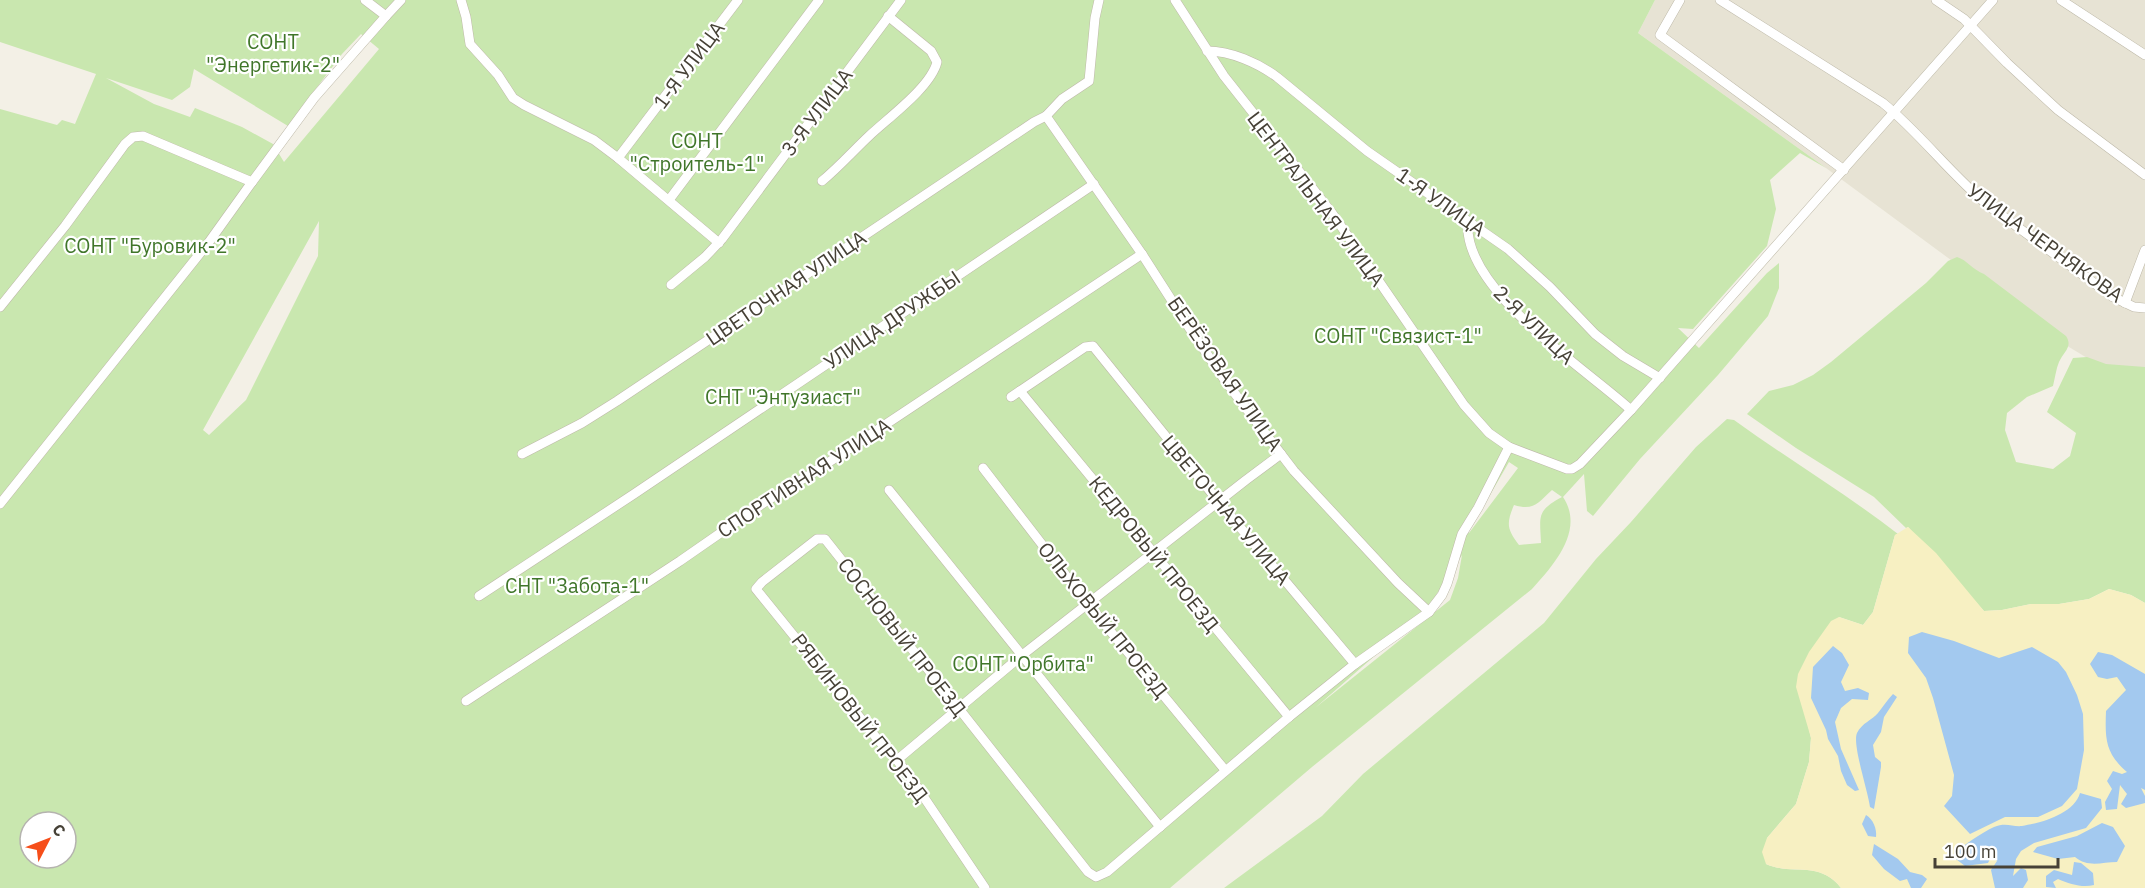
<svg xmlns="http://www.w3.org/2000/svg" width="2145" height="888" viewBox="0 0 2145 888" font-family="'IBM Plex Sans',sans-serif">
<style>
.residential{fill:#e7e3d4}
.green{fill:#c9e7af;fill-rule:evenodd}
.sand{fill:#f7f0c2}
.water{fill:#a3c9ef}
.lines{fill:none;stroke-linecap:round;stroke-linejoin:round}
.minor-casing{stroke:#beb9a9;stroke-width:10}
.minor{stroke:#fff;stroke-width:9}
.labels{text-anchor:middle;stroke-width:4.5;stroke-linejoin:round;paint-order:stroke}
.park-label{font-size:20px;fill:#40762a;stroke:#fff}
.street-label{font-size:20px;fill:#464136;stroke:#fff}
</style>
<rect width="100%" height="100%" fill="#f3f0e6"/>
<path class="residential" d="M 1655,0 L 2145,0 L 2145,393 L 2069,347 L 1826,168 L 1638,33 Z"/>
<g class="green">
<path d="M 0,0 L 1655,0 L 1638,33 L 1826,168 L 1800,153 L 1770,180 L 1776,209 L 1767,246 L 1693,329 L 1678,328 L 1699,348 L 1767,273 L 1779,263 L 1779,288 L 1768,316 L 1718,375 L 1640,459 L 1593,516 L 1587,511 L 1584,474 L 1563,497 C 1585,530 1554,565 1532,589 L 1312,767 L 1170,888 L 0,888 L 0,109 L 57,125 L 62,120 L 75,124 L 96,74 L 0,42 ZM 361,34 L 379,49 L 284,162 L 273,144 L 242,127 L 195,108 L 190,117 L 154,104 L 106,78 L 172,100 L 190,87 L 194,69 L 288,126 L 342,54 ZM 319,221 L 318,256 L 246,400 L 209,435 L 203,430 ZM 1509,462 L 1518,468 L 1469,533 L 1468,533 ZM 1552,490 L 1562,497 C 1536,511 1540,516 1541,543 L 1519,545 C 1507,529 1506,524 1514,505 C 1534,511 1538,503 1552,490 ZM 1462,555 L 1458,578 L 1450,600 L 1315,708 L 1425,612 ZM 30,822 L 66,822 L 66,858 L 30,858 Z"/>
<path d="M 1957,257 C 1967,260 1973,270 1984,274 L 2066,336 C 2073,347 2064,351 2059,362 C 2056,369 2055,378 2053,386 L 2027,397 L 2007,413 L 2005,430 L 2016,462 L 2053,469 L 2070,456 L 2076,433 L 2047,412 L 2073,358 L 2087,357 L 2106,364 L 2145,367 L 2145,603 L 2131,595 L 2109,589 L 2089,599 L 2059,604 L 2031,604 L 2002,610 L 1984,611 L 1908,527 L 1906,528 L 1874,497 L 1796,448 L 1747,414 L 1769,391 L 1793,385 L 1813,375 L 1831,362 L 1926,283 L 1948,261 Z"/>
<path d="M 1727,419 L 1734,420 C 1788,459 1845,493 1898,534 L 1895,535 L 1873,612 L 1863,625 L 1839,617 L 1807,720 L 1811,738 L 1809,762 L 1796,804 L 1767,838 L 1766,864 C 1792,876 1820,860 1841,888 L 1224,888 L 1322,816 L 1363,774 L 1544,623 L 1596,559 L 1631,522 L 1696,447 Z"/>
</g>
<path class="sand" d="M 1908,527 L 1936,553 L 1984,611 L 2002,610 L 2031,604 L 2059,604 L 2089,599 L 2109,589 L 2131,595 L 2145,603 L 2145,888 L 1841,888 C 1820,860 1792,876 1766,864 L 1762,852 L 1767,838 L 1796,804 L 1809,762 L 1811,738 L 1796,687 L 1798,674 L 1809,652 L 1831,621 L 1839,617 L 1863,625 L 1873,612 L 1895,535 Z"/>
<g class="water">
<path d="M 1922,632 L 1954,641 L 1999,658 L 2032,647 L 2058,662 L 2066,672 L 2077,695 L 2083,714 L 2084,750 L 2077,789 L 2062,806 L 2038,817 L 2005,817 L 1970,834 L 1944,806 L 1952,796 L 1954,775 L 1933,698 L 1926,678 L 1908,653 L 1909,637 Z"/>
<path d="M 1833,646 L 1842,653 L 1849,665 L 1841,682 L 1845,691 L 1858,688 L 1869,693 L 1868,700 L 1852,699 L 1841,708 L 1835,722 L 1841,749 L 1859,790 L 1855,791 L 1847,785 L 1841,771 L 1838,756 L 1828,739 L 1826,730 L 1811,698 L 1813,667 Z"/>
<path d="M 2098,652 L 2112,655 L 2145,674 L 2145,790 L 2141,788 L 2145,796 L 2145,803 L 2126,808 L 2121,804 L 2127,794 L 2120,785 L 2117,809 L 2106,810 L 2105,802 L 2112,789 L 2107,781 L 2113,771 L 2122,774 L 2127,772 C 2105,753 2105,739 2106,711 L 2126,690 L 2117,677 L 2107,679 L 2098,677 L 2090,664 Z"/>
<path d="M 1893,694 L 1897,697 L 1884,717 L 1881,732 L 1873,745 L 1875,757 L 1881,762 L 1881,767 L 1874,809 L 1870,807 C 1868,791 1852,744 1857,733 C 1862,723 1872,720 1878,713 C 1883,707 1887,700 1893,694 Z"/>
<path d="M 2080,793 L 2101,799 L 2102,808 L 2086,828 L 2034,843 L 2021,851 L 2016,859 L 2013,876 L 2021,868 L 2026,870 L 2028,880 L 2023,888 L 1995,888 L 1991,870 L 1997,861 L 1992,855 L 1988,863 L 1965,866 L 1952,856 C 1962,846 1981,833 1994,827 C 2006,822 2012,827 2022,826 C 2041,823 2074,814 2080,793 Z"/>
<path d="M 1866,815 C 1873,819 1877,829 1876,837 L 1868,836 L 1862,824 Z"/>
<path d="M 2102,823 L 2113,827 L 2125,846 L 2117,862 C 2102,862 2088,868 2075,857 L 2058,859 L 2033,852 L 2037,847 L 2077,836 Z"/>
<path d="M 1874,844 L 1898,859 L 1910,872 L 1922,875 L 1927,879 L 1921,888 L 1911,888 L 1907,879 L 1900,881 L 1884,869 L 1872,855 Z"/>
<path d="M 2074,862 L 2081,863 L 2093,873 L 2094,885 C 2082,888 2070,884 2058,879 L 2053,882 L 2056,888 L 2046,887 L 2046,876 L 2054,870 L 2072,875 Z"/>
</g>
<g class="lines">
<g class="minor-casing">
<g id="minor">
<path d="M 461,0 L 466,17 L 470,44 L 498,75 L 513,98 L 524,105 L 594,140 L 618,158 L 719,243"/>
<path d="M 1175,0 L 1224,76 L 1332,213 L 1464,405 L 1489,433 L 1509,447 L 1567,469 L 1572,469 L 1580,464 L 1631,410 L 1993,0"/>
<path d="M 1680,0 L 1660,35 L 1844,170"/>
<path d="M 1720,0 L 1883,103 C 1921,134 1951,175 1989,206 L 2113,297 L 2134,307 L 2145,308"/>
<path d="M 1936,0 L 1964,19 L 2007,63 L 2058,110 L 2145,175"/>
<path d="M 2061,0 L 2145,55"/>
<path d="M 386,16 L 401,0"/>
<path d="M 1207,51 C 1231,51 1258,63 1277,77 L 1367,151 L 1508,249 L 1550,287 L 1595,334 L 1623,356 L 1660,378"/>
<path d="M 1046,116 L 1142,254 L 1190,329 L 1226,382 L 1294,471 L 1398,583 L 1429,612"/>
<path d="M 618,158 L 738,0"/>
<path d="M 822,181 C 839,167 853,151 869,136 C 888,118 931,87 937,62 L 931,51 L 888,16"/>
<path d="M 669,200 L 819,0"/>
<path d="M 1468,221 C 1461,289 1585,368 1631,410"/>
<path d="M 671,285 L 705,257 L 722,239 L 901,0"/>
<path d="M 2125,303 L 2145,250"/>
<path d="M 0,307 L 65,226 L 125,144 L 133,137 L 143,136 L 252,182 L 314,98 L 386,16 L 365,0"/>
<path d="M 1020,391 L 1289,717"/>
<path d="M 1011,397 L 1085,347 L 1093,346 L 1218,501 L 1355,664"/>
<path d="M 522,454 L 582,423 L 617,401 L 1034,122 L 1046,116 L 1062,99 L 1089,81 L 1095,18 L 1099,0"/>
<path d="M 983,468 L 1088,604 L 1225,770"/>
<path d="M 889,490 L 1160,827"/>
<path d="M 0,504 L 209,242 L 252,182"/>
<path d="M 479,596 L 634,494 L 1094,184"/>
<path d="M 466,701 L 680,561 L 765,502 L 811,474 L 1142,254"/>
<path d="M 897,760 L 1021,656 L 1246,480 L 1281,454"/>
<path d="M 985,888 L 915,784 L 897,760 L 879,741 L 756,589 L 762,582 L 817,539 L 825,539 L 1088,872 L 1096,877 L 1107,872 L 1289,717 L 1355,664 L 1429,612 L 1442,595 L 1447,584 L 1462,534 L 1478,508 L 1509,447"/>
</g>
</g>
<use href="#minor" class="minor"/>
</g>
<g class="labels">
<g class="park-label">
<text x="273" y="49">СОНТ<tspan x="273" dy="23">"Энергетик-2"</tspan></text>
<text x="697" y="148">СОНТ<tspan x="697" dy="23">"Строитель-1"</tspan></text>
<text x="150" y="253">СОНТ "Буровик-2"</text>
<text x="1398" y="343">СОНТ "Связист-1"</text>
<text x="783" y="404">СНТ "Энтузиаст"</text>
<text x="577" y="593">СНТ "Забота-1"</text>
<text x="1023" y="671">СОНТ "Орбита"</text>
</g>
<g class="street-label">
<text transform="translate(689 65) rotate(-53)" y="7">1-Я УЛИЦА</text>
<text transform="translate(817 112) rotate(-53)" y="7">3-Я УЛИЦА</text>
<text transform="translate(1316 199) rotate(53)" y="7">ЦЕНТРАЛЬНАЯ УЛИЦА</text>
<text transform="translate(1441 202) rotate(35)" y="7">1-Я УЛИЦА</text>
<text transform="translate(2045 243) rotate(36)" y="7">УЛИЦА ЧЕРНЯКОВА</text>
<text transform="translate(786 288) rotate(-34)" y="7">ЦВЕТОЧНАЯ УЛИЦА</text>
<text transform="translate(892 320) rotate(-34)" y="7">УЛИЦА ДРУЖБЫ</text>
<text transform="translate(1534 325) rotate(44)" y="7">2-Я УЛИЦА</text>
<text transform="translate(1225 374) rotate(55)" y="7">БЕРЁЗОВАЯ УЛИЦА</text>
<text transform="translate(804 478) rotate(-33)" y="7">СПОРТИВНАЯ УЛИЦА</text>
<text transform="translate(1226 510) rotate(50)" y="7">ЦВЕТОЧНАЯ УЛИЦА</text>
<text transform="translate(1154 554) rotate(51)" y="7">КЕДРОВЫЙ ПРОЕЗД</text>
<text transform="translate(1103 620) rotate(51)" y="7">ОЛЬХОВЫЙ ПРОЕЗД</text>
<text transform="translate(902 637) rotate(52)" y="7">СОСНОВЫЙ ПРОЕЗД</text>
<text transform="translate(860 718) rotate(52)" y="7">РЯБИНОВЫЙ ПРОЕЗД</text>
</g>
</g>
<g transform="translate(48 840) rotate(48)"><circle r="28" fill="#ffffff" stroke="#b5b3af" stroke-width="1.5"/>
<path d="M0-4.5L10 22L0 15L-10 22Z" fill="#f64e1a"/>
<text y="-9" font-size="16" font-weight="bold" text-anchor="middle" fill="#464136">С</text>
</g>
<path d="M1935 858v9h123v-9" fill="none" stroke="#464136" stroke-width="3"/>
<text x="1944" y="858" font-size="18" fill="#464136" stroke="#ffffff" stroke-width="4.5" paint-order="stroke">100 m</text>
</svg>
